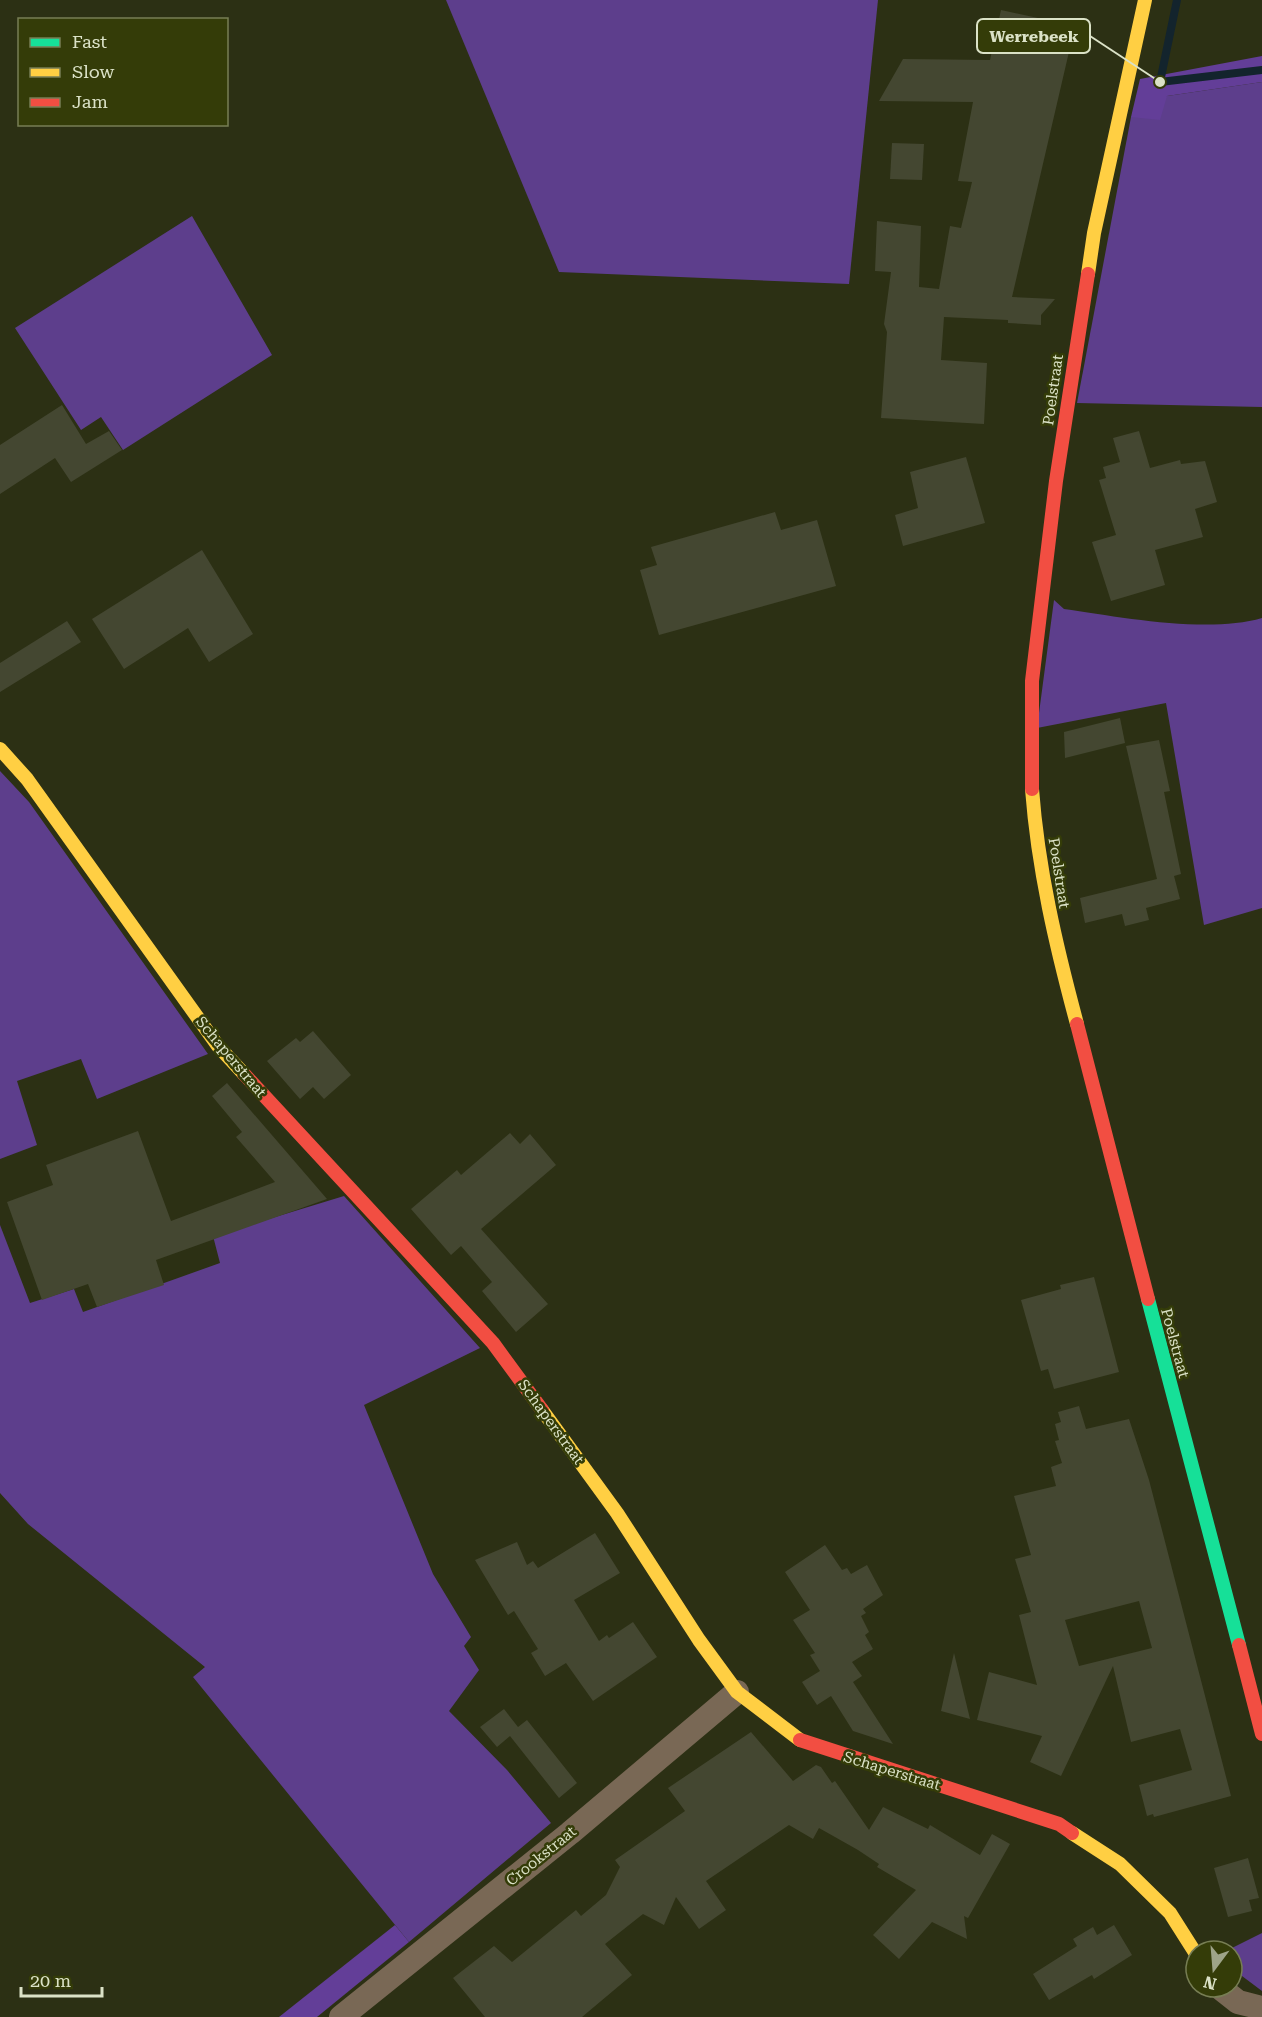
<svg xmlns="http://www.w3.org/2000/svg" width="1262" height="2017" viewBox="0 0 1262 2017" font-family="'Roboto Serif',serif">
<style>
.green{fill:#5d3e8c}
.forest{fill:#633e98}
.lines{fill:none;stroke-linecap:round;stroke-linejoin:round}
.stream{stroke:#13242d;stroke-width:8}
.building{fill:#444731;fill-rule:evenodd}
.street{stroke:#796855;stroke-width:24}
.fast{stroke:#16e098;stroke-width:14}
.slow{stroke:#ffcf43;stroke-width:14}
.jam{stroke:#f24e42;stroke-width:14}
.labels{text-anchor:middle;stroke-width:5;stroke-linejoin:round;paint-order:stroke}
.street-label{font-size:15px;fill:#dbe2c7;stroke:#343c08}
.leader{fill:none;stroke:#dbe2c7;stroke-width:2}
.callout-dot{fill:#dbe2c7;stroke:#343c08;stroke-width:2}
.callout{fill:#343c08;stroke:#dbe2c7;stroke-width:2}
.callout-label{font-size:16px;text-anchor:middle;font-weight:bold;fill:#dbe2c7}
</style>
<rect width="100%" height="100%" fill="#2c3014"/>
<g class="green">
<path d="M 446,0 L 878,0 L 849,284 L 559,272 Z"/>
<path d="M 1262,82 L 1262,407 L 1077,403 L 1131,117 L 1167,96 Z"/>
<path d="M 192,216 L 272,355 L 123,450 L 101,417 L 81,430 L 15,328 Z"/>
<path d="M 1054,600 L 1064,609 C 1120,617 1208,634 1262,618 L 1262,908 L 1204,925 L 1166,703 L 1037,728 Z"/>
<path d="M 0,771 L 29,802 L 208,1054 L 97,1099 L 81,1059 L 17,1081 L 37,1145 L 0,1159 Z"/>
<path d="M 344,1196 L 480,1348 L 364,1405 L 433,1574 L 471,1637 L 464,1646 L 479,1670 L 449,1711 L 507,1770 L 551,1823 L 409,1942 L 193,1677 L 205,1667 L 28,1524 L 0,1493 L 0,1225 L 30,1303 L 74,1289 L 83,1312 L 220,1263 L 213,1236 Z"/>
<path d="M 1262,1933 L 1262,1991 L 1234,1970 L 1232,1951 L 1226,1951 Z"/>
</g>
<g class="forest">
<path d="M 1262,56 L 1262,82 L 1167,96 L 1160,120 L 1131,117 L 1140,79 Z"/>
<path d="M 395,1925 L 409,1942 L 317,2017 L 279,2017 Z"/>
</g>
<g class="lines">
<path class="stream" d="M 1177,0 L 1160,82 L 1262,70"/>
</g>
<g class="building">
<path d="M 1001,10 L 1075,26 L 1012,297 L 1055,299 L 1041,315 L 1041,325 L 1008,323 L 1008,320 L 944,317 L 941,360 L 987,363 L 984,424 L 881,418 L 887,332 L 884,324 L 891,272 L 875,271 L 877,221 L 921,226 L 919,287 L 939,289 L 950,226 L 961,228 L 972,182 L 958,181 L 973,102 L 879,101 L 903,59 L 990,60 Z"/>
<path d="M 892,143 L 924,144 L 922,180 L 890,179 Z"/>
<path d="M 62,405 L 86,444 L 109,431 L 122,450 L 71,482 L 55,458 L 0,494 L 0,445 Z"/>
<path d="M 1139,431 L 1150,468 L 1180,460 L 1181,464 L 1205,461 L 1217,502 L 1195,509 L 1203,537 L 1155,550 L 1165,585 L 1111,601 L 1092,542 L 1116,535 L 1099,480 L 1106,478 L 1103,467 L 1120,462 L 1113,438 Z"/>
<path d="M 966,457 L 985,523 L 903,546 L 895,515 L 918,508 L 910,472 Z"/>
<path d="M 775,512 L 781,530 L 817,520 L 836,586 L 659,635 L 640,570 L 657,565 L 651,547 Z"/>
<path d="M 202,550 L 253,634 L 209,662 L 188,628 L 124,669 L 92,619 Z"/>
<path d="M 67,621 L 81,642 L 0,692 L 0,663 Z"/>
<path d="M 1120,718 L 1125,743 L 1065,758 L 1064,732 Z"/>
<path d="M 1159,740 L 1170,791 L 1164,792 L 1181,874 L 1174,876 L 1180,899 L 1146,908 L 1149,920 L 1125,926 L 1122,914 L 1085,923 L 1080,898 L 1157,879 L 1126,746 Z"/>
<path d="M 313,1031 L 351,1075 L 324,1099 L 313,1087 L 300,1099 L 267,1061 L 296,1038 L 300,1042 Z"/>
<path d="M 227,1083 L 327,1199 L 156,1260 L 164,1285 L 97,1307 L 88,1284 L 42,1300 L 7,1202 L 53,1185 L 46,1165 L 138,1131 L 171,1221 L 275,1182 L 236,1137 L 242,1132 L 212,1096 Z"/>
<path d="M 510,1133 L 520,1144 L 530,1134 L 556,1165 L 481,1229 L 548,1304 L 516,1332 L 482,1291 L 492,1282 L 461,1246 L 451,1255 L 411,1209 L 457,1170 L 461,1175 Z"/>
<path d="M 1094,1277 L 1119,1372 L 1054,1389 L 1048,1369 L 1041,1371 L 1021,1300 L 1061,1289 L 1060,1285 Z"/>
<path d="M 1079,1406 L 1086,1429 L 1129,1419 L 1149,1480 L 1231,1796 L 1154,1817 L 1153,1814 L 1147,1816 L 1139,1785 L 1192,1770 L 1180,1729 L 1131,1742 L 1113,1666 L 1061,1776 L 1030,1762 L 1042,1736 L 977,1720 L 989,1672 L 1037,1685 L 1019,1615 L 1031,1612 L 1015,1559 L 1031,1555 L 1014,1496 L 1056,1486 L 1051,1467 L 1062,1463 L 1055,1441 L 1059,1440 L 1055,1424 L 1061,1422 L 1058,1412 ZM 1139,1601 L 1152,1648 L 1079,1666 L 1065,1620 Z"/>
<path d="M 595,1533 L 620,1573 L 574,1600 L 599,1641 L 607,1635 L 609,1638 L 633,1622 L 657,1657 L 593,1701 L 566,1663 L 545,1676 L 531,1653 L 538,1649 L 514,1611 L 508,1615 L 475,1560 L 517,1542 L 527,1565 L 533,1561 L 538,1568 Z"/>
<path d="M 825,1545 L 842,1570 L 847,1568 L 851,1574 L 867,1565 L 883,1595 L 863,1609 L 866,1613 L 861,1616 L 869,1632 L 865,1635 L 873,1649 L 852,1662 L 862,1676 L 853,1682 L 893,1744 L 853,1731 L 831,1696 L 817,1705 L 802,1682 L 820,1671 L 810,1655 L 815,1653 L 793,1620 L 810,1610 L 785,1572 Z"/>
<path d="M 954,1653 L 970,1719 L 941,1711 Z"/>
<path d="M 504,1709 L 518,1727 L 527,1720 L 577,1783 L 559,1798 L 510,1736 L 497,1747 L 480,1727 Z"/>
<path d="M 751,1732 L 793,1781 L 816,1765 L 821,1767 L 832,1783 L 835,1781 L 869,1830 L 883,1807 L 928,1829 L 930,1825 L 980,1855 L 992,1834 L 1010,1844 L 968,1918 L 964,1916 L 967,1939 L 932,1922 L 899,1959 L 873,1935 L 916,1890 L 877,1867 L 879,1864 L 858,1850 L 819,1828 L 813,1839 L 789,1825 L 706,1881 L 726,1910 L 699,1929 L 676,1897 L 664,1925 L 643,1914 L 605,1944 L 632,1975 L 582,2017 L 485,2017 L 453,1978 L 494,1946 L 512,1962 L 576,1910 L 581,1916 L 606,1895 L 620,1867 L 615,1860 L 685,1811 L 668,1788 Z"/>
<path d="M 1248,1858 L 1259,1898 L 1249,1900 L 1252,1911 L 1228,1917 L 1214,1868 Z"/>
<path d="M 1114,1925 L 1132,1955 L 1094,1979 L 1092,1975 L 1049,2000 L 1033,1974 L 1077,1946 L 1073,1939 L 1093,1927 L 1097,1935 Z"/>
</g>
<g class="lines">
<g class="street">
<path d="M 1219,1987 L 1238,2002 L 1262,2008"/>
<path d="M 341,2017 L 570,1833 L 737,1692"/>
</g>
<path class="fast" d="M 1148,1299 L 1239,1645"/>
<g class="slow">
<path d="M 1088,274 L 1094,233 L 1145,0"/>
<path d="M 0,749 L 27,779 L 218,1046 L 244,1074"/>
<path d="M 1032,789 C 1038,869 1056,946 1077,1024"/>
<path d="M 542,1410 L 617,1513 L 699,1640 L 737,1692 L 800,1740"/>
<path d="M 1072,1833 L 1120,1864 L 1170,1913 L 1196,1954"/>
</g>
<g class="jam">
<path d="M 1032,789 L 1032,681 L 1056,481 L 1088,274"/>
<path d="M 1077,1024 L 1148,1299"/>
<path d="M 244,1074 L 493,1343 L 542,1410"/>
<path d="M 1239,1645 L 1262,1734"/>
<path d="M 800,1740 L 1059,1824 L 1072,1833"/>
</g>
</g>
<g class="labels">
<g class="street-label">
<text transform="translate(1053 390) rotate(-82)" y="5">Poelstraat</text>
<text transform="translate(1059 873) rotate(81)" y="5">Poelstraat</text>
<text transform="translate(231 1057) rotate(50)" y="5">Schaperstraat</text>
<text transform="translate(1175 1343) rotate(75)" y="5">Poelstraat</text>
<text transform="translate(551 1422) rotate(54)" y="5">Schaperstraat</text>
<text transform="translate(892 1771) rotate(17)" y="5">Schaperstraat</text>
<text transform="translate(541 1856) rotate(-39)" y="5">Crookstraat</text>
</g>
</g>
<path class="leader" d="M1160 82L1090 36"/>
<circle class="callout-dot" cx="1160" cy="82" r="6"/>
<rect class="callout" x="977" y="19" width="113" height="34" rx="6"/>
<g class="callout-label">
<text x="1034" y="42">Werrebeek</text>
</g>
<rect x="18" y="18" width="210" height="108" fill="#343c08" stroke="#777e54" stroke-width="1.5"/>
<rect x="30" y="38" width="30" height="9" fill="#16e098" stroke="#777e54" stroke-width="1.5"/>
<text x="72" y="48" font-size="18" fill="#dbe2c7">Fast</text>
<rect x="30" y="68" width="30" height="9" fill="#ffcf43" stroke="#777e54" stroke-width="1.5"/>
<text x="72" y="78" font-size="18" fill="#dbe2c7">Slow</text>
<rect x="30" y="98" width="30" height="9" fill="#f24e42" stroke="#777e54" stroke-width="1.5"/>
<text x="72" y="108" font-size="18" fill="#dbe2c7">Jam</text>
<g transform="translate(1214 1969) rotate(196)"><circle r="28" fill="#343c08" stroke="#777e54" stroke-width="1.5"/>
<path d="M0-4.5L10 22L0 15L-10 22Z" fill="#9ea488"/>
<text y="-9" font-size="16" font-weight="bold" text-anchor="middle" fill="#dbe2c7">N</text>
</g>
<path d="M21 1987v9h81v-9" fill="none" stroke="#dbe2c7" stroke-width="3"/>
<text x="30" y="1987" font-size="18" fill="#dbe2c7" stroke="#343c08" stroke-width="4.5" paint-order="stroke">20 m</text>
</svg>
